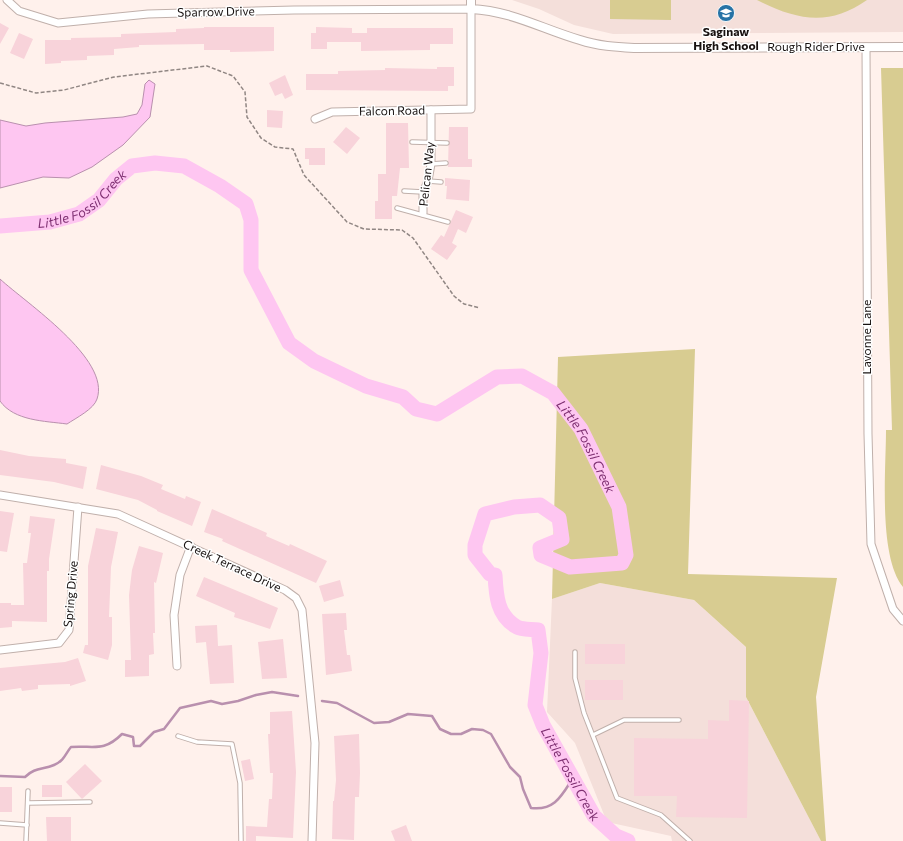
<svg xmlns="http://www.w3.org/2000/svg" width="903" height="841" viewBox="0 0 903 841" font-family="Commissioner,sans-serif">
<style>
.built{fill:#f4dfda}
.green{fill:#d8cc91}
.water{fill:#fec6f1;stroke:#b990ae}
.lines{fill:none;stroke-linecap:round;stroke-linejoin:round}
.stream{stroke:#b990ae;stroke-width:2.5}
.river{stroke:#fec6f1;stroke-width:15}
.building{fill:#f8d3da}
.service-casing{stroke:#c0b0ab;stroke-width:5.5}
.minor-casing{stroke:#c0b0ab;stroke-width:9}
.tertiary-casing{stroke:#c0b0ab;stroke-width:10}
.path{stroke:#908683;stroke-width:1.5;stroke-dasharray:4 2;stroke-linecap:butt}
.service{stroke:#fff;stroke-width:3.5}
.minor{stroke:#fff;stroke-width:7}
.tertiary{stroke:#fff;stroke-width:8}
.labels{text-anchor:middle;stroke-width:3;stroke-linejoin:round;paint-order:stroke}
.street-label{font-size:12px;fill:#171110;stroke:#fff}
.poi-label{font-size:12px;font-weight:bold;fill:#171110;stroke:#fff}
.water-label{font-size:13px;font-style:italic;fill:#7f3072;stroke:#fff}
</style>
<rect width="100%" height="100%" fill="#fff1ec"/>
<g class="built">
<path d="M 512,0 L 903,0 L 903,32 L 613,34 L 574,25 L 539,9 Z"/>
<path d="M 600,583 L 694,600 L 746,647 L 746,697 L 821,841 L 672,841 L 671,836 L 607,822 L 575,743 L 547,712 L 552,599 Z"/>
</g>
<g class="green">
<path d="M 610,0 L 671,0 L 671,20 L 610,19 Z"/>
<path d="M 757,0 L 867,0 C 829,27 796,20 757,0 Z"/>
<path d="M 881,68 L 903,68 L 903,587 C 878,556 886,470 886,430 L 892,430 Z"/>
<path d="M 695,349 L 688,574 L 837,578 L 816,697 L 826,841 L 821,841 L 746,697 L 746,647 L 694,600 L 600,583 L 552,599 L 558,357 Z"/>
</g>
<g class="water">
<path d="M 149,80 L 155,84 L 150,117 L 123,145 L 92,167 L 69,178 L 43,177 L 0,188 L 0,120 L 26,126 L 45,123 L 123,117 L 137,114 L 142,105 L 145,84 Z"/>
<path d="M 0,279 C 26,303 111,359 97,399 C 94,409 76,418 67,424 C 45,421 14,421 0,401 Z"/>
</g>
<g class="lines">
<g class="stream">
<path d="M 322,701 L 337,703 L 374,723 L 389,722 L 408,714 L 432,716 L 440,729 L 451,734 L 461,734 L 472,729 L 483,730 L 491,734 L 510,767 L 520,777 L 523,789 L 531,808 C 555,811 562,795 573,778"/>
<path d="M 0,776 L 25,777 C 35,767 43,770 54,765 C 65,760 65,754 71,747 C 93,745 103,753 122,734 L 133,737 L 134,746 L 140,746 L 154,732 L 164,729 L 180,708 L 211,701 L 222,704 L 238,701 L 256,695 L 272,692 L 298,696"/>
</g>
<path class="river" id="s1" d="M 0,226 L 50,222 L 79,214 L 99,200 L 116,179 L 132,166 L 155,163 L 184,166 L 220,186 L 246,204 L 251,220 L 251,270 L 289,343 L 314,361 L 366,386 L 403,397 L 416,409 L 437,414 L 497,377 L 522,376 L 553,393 L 581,429 L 619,507 L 626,555 L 622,563 L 570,567 L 541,555 L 540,548 L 562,539 L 559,518 L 540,505 L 514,507 L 485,514 L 475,545 L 475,555 L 490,574 L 495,575 C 496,595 497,616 517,627 C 522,630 532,629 538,630 L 541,653 L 535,705 L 543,725 L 594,816 L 616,836 L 628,841"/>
</g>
<g class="building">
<path d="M 0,23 L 9,28 L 0,44 Z"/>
<path d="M 204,27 L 274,27 L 274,51 L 230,52 L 230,50 L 204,50 L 204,44 L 139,45 L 139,47 L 114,49 L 114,55 L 87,56 L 87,60 L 61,61 L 61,63 L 45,64 L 45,40 L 71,40 L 71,38 L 121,37 L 121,34 L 176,32 L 176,29 L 204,28 Z"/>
<path d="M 316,27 L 352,28 L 352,33 L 367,33 L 367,28 L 453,28 L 453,44 L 430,44 L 430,50 L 361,51 L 361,42 L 327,42 L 327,49 L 311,49 L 311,33 L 316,33 Z"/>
<path d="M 19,33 L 33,39 L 24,59 L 10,53 Z"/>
<path d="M 437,67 L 454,67 L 454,86 L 448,86 L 448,91 L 306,90 L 306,74 L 338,74 L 338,71 L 385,70 L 385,68 L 437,69 Z"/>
<path d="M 285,75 L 293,95 L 285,99 L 282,93 L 275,96 L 269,83 Z"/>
<path d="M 267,110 L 283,111 L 282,128 L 267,127 Z"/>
<path d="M 386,123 L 408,123 L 409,168 L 400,168 L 397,196 L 392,196 L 392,219 L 375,219 L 375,201 L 378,201 L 378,174 L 386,174 Z"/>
<path d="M 346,127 L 360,138 L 347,154 L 333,142 Z"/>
<path d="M 449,127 L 468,127 L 468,159 L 472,159 L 472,167 L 448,167 Z"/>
<path d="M 305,148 L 325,148 L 325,165 L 309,165 L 309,159 L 305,159 Z"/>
<path d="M 445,178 L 470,180 L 469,201 L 446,199 L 447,186 L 445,186 Z"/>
<path d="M 456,210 L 473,217 L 466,233 L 458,229 L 452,243 L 457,246 L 447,260 L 431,249 L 441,235 L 444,237 Z"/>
<path d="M 0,450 L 29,456 L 66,459 L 66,463 L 87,467 L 83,489 L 54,482 L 0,475 Z"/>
<path d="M 101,465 L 141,476 L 163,485 L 161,489 L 185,499 L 186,496 L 201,502 L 192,526 L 157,511 L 157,510 L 138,500 L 96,489 Z"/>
<path d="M 212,509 L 267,533 L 266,536 L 289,546 L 290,544 L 327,561 L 316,583 L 222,541 L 223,539 L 204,532 Z"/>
<path d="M 0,511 L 14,513 L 7,552 L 0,551 Z"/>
<path d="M 30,516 L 55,519 L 49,559 L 49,571 L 47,571 L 47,622 L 12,621 L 12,627 L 0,628 L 0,603 L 11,603 L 11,605 L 24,605 L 23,563 L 27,563 L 31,533 L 28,533 Z"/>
<path d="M 96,528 L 118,532 L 111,567 L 109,617 L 112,617 L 112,645 L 108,660 L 83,653 L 85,645 L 88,645 L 88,566 Z"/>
<path d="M 139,546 L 163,553 L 156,583 L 154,582 L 155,633 L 153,633 L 154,654 L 149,655 L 149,676 L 125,677 L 125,660 L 131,660 L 129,595 L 132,570 Z"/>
<path d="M 204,577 L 278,608 L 270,629 L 234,617 L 235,613 L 196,596 Z"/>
<path d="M 340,580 L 344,596 L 324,602 L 319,586 Z"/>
<path d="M 346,613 L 347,630 L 344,630 L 347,655 L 350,655 L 352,671 L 326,675 L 322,614 Z"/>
<path d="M 217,625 L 218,646 L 232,645 L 234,683 L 210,684 L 206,642 L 196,643 L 195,626 Z"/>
<path d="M 283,639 L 287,678 L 262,679 L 258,642 Z"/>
<rect x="585" y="644" width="40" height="20"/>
<path d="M 78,658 L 86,681 L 70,686 L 70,684 L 38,685 L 38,689 L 22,691 L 21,688 L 0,691 L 0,668 L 65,662 Z"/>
<rect x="585" y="680" width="38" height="20"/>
<path d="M 729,700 L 749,701 L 747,818 L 676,817 L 677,796 L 634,796 L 634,738 L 708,739 L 708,720 L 729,721 Z"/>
<path d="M 292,711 L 296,772 L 293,838 L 256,836 L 256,841 L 246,841 L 246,826 L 267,827 L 269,799 L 272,799 L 273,773 L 270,773 L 268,734 L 270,734 L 270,712 Z"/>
<path d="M 359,734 L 360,773 L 359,797 L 355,797 L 354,840 L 332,839 L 333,801 L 334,801 L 336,780 L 334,736 Z"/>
<path d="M 250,759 L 254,779 L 245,781 L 241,761 Z"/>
<path d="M 85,764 L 102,781 L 82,799 L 66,782 Z"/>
<rect x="42" y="785" width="20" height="12"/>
<rect x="0" y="787" width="12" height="25"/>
<path d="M 46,817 L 71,817 L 71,841 L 47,841 Z"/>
<path d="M 406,825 L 412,841 L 395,841 L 391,831 Z"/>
</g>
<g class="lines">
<g class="service-casing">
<g id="service">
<path d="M 412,142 L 447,143"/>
<path d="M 431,164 L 446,163"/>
<path d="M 428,181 L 441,182"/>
<path d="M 404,191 L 423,192"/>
<path d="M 397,208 L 448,222"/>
<path d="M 575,652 L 575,678 L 584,713 L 617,798 L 661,815 L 690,841"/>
<path d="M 593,735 L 624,720 L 679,720"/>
<path d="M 178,736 L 197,742 L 232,744 L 240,783 L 241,841"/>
<path d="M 28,803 L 90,802"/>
<path d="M 0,823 L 27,825"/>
<path d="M 26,841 L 28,791"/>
</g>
</g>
<g class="minor-casing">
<g id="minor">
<path d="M 7,0 L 19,11 L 58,23 L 148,14 L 294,10 L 471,9 L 471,109 L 332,112 L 315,119"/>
<path d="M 866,47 L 868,434 L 871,544 L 893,609 L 903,621"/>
<path d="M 423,213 L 423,192 L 428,181 L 431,164 L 431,110"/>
<path d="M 0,495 L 118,514 L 285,590 L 296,598 L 302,610 L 315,743 L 312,841"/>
<path d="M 0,650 L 59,643 L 69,630 L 78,507"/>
<path d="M 177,666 L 174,615 L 180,575 L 191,546"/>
</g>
</g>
<g class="tertiary-casing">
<path id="tertiary" d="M 471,0 L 471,9 C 512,11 542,29 580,40 C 598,46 616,47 634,48 L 903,47"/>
</g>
<path class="path" d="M 0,83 L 36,93 L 64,90 L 114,77 L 207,66 L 233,76 L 245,92 L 247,117 L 261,138 L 275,147 L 293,149 L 304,175 L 347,222 L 364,229 L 402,230 L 413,238 L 454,296 L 464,304 L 480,308"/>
<use href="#service" class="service"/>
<use href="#minor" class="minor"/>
<use href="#tertiary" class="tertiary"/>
</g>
<defs>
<g id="school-disc" transform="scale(0.9)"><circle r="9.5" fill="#2773a6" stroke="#fff"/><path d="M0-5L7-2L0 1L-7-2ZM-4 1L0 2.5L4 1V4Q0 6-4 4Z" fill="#fff"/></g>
</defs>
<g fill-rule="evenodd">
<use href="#school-disc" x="726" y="13"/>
</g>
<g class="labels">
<g class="street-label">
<text transform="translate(216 12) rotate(-1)" y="4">Sparrow Drive</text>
<text x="816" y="51">Rough Rider Drive</text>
<text transform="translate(392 111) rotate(-1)" y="4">Falcon Road</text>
<text transform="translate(427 174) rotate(-84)" y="4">Pelican Way</text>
<text transform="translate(867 337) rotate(-90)" y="4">Lavonne Lane</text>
<text transform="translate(232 566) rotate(25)" y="4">Creek Terrace Drive</text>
<text transform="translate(71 594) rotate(-85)" y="4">Spring Drive</text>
</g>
<g class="poi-label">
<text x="726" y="36">Saginaw<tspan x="726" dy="14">High School</tspan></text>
</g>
<g class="water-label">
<text dy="5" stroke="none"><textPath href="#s1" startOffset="90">Little Fossil Creek</textPath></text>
<text dy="5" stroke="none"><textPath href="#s1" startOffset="787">Little Fossil Creek</textPath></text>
<text dy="5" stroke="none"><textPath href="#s1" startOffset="1434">Little Fossil Creek</textPath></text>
</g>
</g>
</svg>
